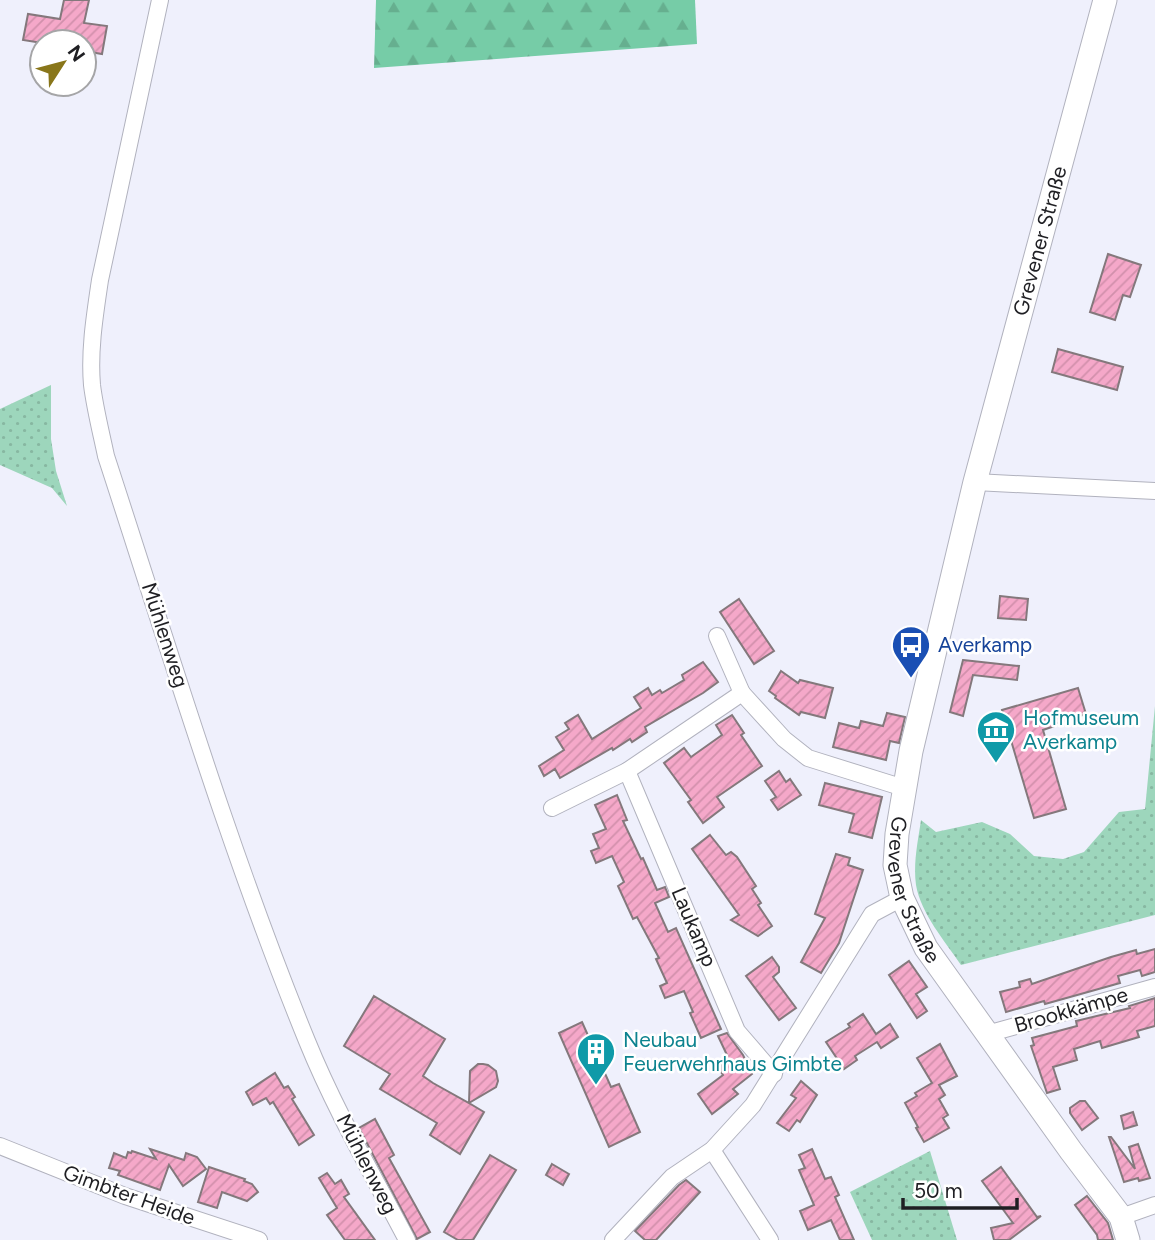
<svg xmlns="http://www.w3.org/2000/svg" width="1155" height="1240" viewBox="0 0 1155 1240" font-family="Figtree,sans-serif">
<style>
.grass{fill:url(#grass-dots)}
.forest{fill:url(#forest-firs)}
.building{fill:url(#building-hatch);stroke:#84787c;stroke-width:2}
.lines{fill:none;stroke-linecap:round;stroke-linejoin:round}
.street-casing{stroke:#b1b2be;stroke-width:18}
.secondary-casing{stroke:#b1b2be;stroke-width:25}
.street{stroke:#fff;stroke-width:16}
.secondary{stroke:#fff;stroke-width:23}
.labels{text-anchor:middle;stroke-width:5;stroke-linejoin:round;paint-order:stroke}
.street-label{font-size:21px;fill:#1f1f23;stroke:#fff}
.transit-label{font-size:21px;fill:#164399;stroke:#fff;text-anchor:start}
.culture-label{font-size:21px;fill:#0d838f;stroke:#fff;text-anchor:start}
</style>
<defs>
<pattern id="grass-dots" width="8" height="8" patternUnits="userSpaceOnUse" patternTransform="scale(1.75)"><rect width="8" height="8" fill="#9dd6bc"/><path d="M2 2h.1M6 6h.1" fill="none" stroke="#87b7a1" stroke-width="1.8" stroke-linecap="round"/></pattern>
<pattern id="forest-firs" width="22" height="20" patternUnits="userSpaceOnUse" patternTransform="scale(1.75)"><rect width="22" height="20" fill="#76cca7"/><path d="M5 1l3.5 6h-7zM16 11l3.5 6h-7z" fill="#66af8f"/></pattern>
<pattern id="building-hatch" width="6" height="6" patternUnits="userSpaceOnUse" patternTransform="scale(1.75)"><rect width="6" height="6" fill="#f5a8c9"/><path d="M-1 1l2-2M0 6l6-6M5 7l2-2" fill="none" stroke="#d290ac"/></pattern>
</defs>
<rect width="100%" height="100%" fill="#eff0fc"/>
<g class="grass">
<path d="M 51,385 L 51,439 L 56,471 L 67,506 L 52,488 L 0,465 L 0,409 Z"/>
<path d="M 1155,706 L 1155,915 L 961,965 C 945,941 921,914 916,885 C 913,863 918,841 921,820 L 936,832 L 982,822 L 1010,834 L 1034,856 L 1063,859 L 1084,852 L 1119,812 L 1145,809 Z"/>
<path d="M 930,1151 L 957,1240 L 872,1240 L 850,1192 Z"/>
</g>
<path class="forest" d="M 376,0 L 695,0 L 697,44 L 374,68 Z"/>
<g class="building">
<path d="M 64,0 L 89,0 L 84,23 L 107,26 L 102,54 L 84,51 L 84,42 L 36,42 L 23,40 L 28,14 L 60,19 Z"/>
<path d="M 1108,254 L 1141,265 L 1130,297 L 1123,295 L 1115,320 L 1090,312 Z"/>
<path d="M 1058,349 L 1123,367 L 1117,390 L 1052,372 Z"/>
<path d="M 1000,596 L 1028,599 L 1026,620 L 998,618 Z"/>
<path d="M 739,599 L 774,651 L 754,664 L 720,612 Z"/>
<path d="M 963,660 L 1019,666 L 1017,680 L 973,675 L 963,716 L 950,712 Z"/>
<path d="M 703,662 L 718,682 L 703,693 L 645,727 L 647,732 L 632,742 L 630,739 L 613,750 L 612,748 L 560,778 L 555,769 L 544,776 L 539,766 L 564,750 L 556,737 L 569,729 L 565,723 L 578,715 L 592,739 L 641,708 L 634,697 L 648,688 L 652,695 L 660,690 L 662,693 L 684,680 L 682,675 Z"/>
<path d="M 781,671 L 798,683 L 800,680 L 833,688 L 825,718 L 801,712 L 799,715 L 775,698 L 776,696 L 769,691 Z"/>
<path d="M 1078,688 L 1086,714 L 1054,724 L 1055,726 L 1043,730 L 1066,809 L 1034,818 L 1002,710 Z"/>
<path d="M 887,713 L 905,717 L 899,743 L 890,741 L 886,760 L 833,747 L 839,723 L 859,728 L 861,721 L 883,726 Z"/>
<path d="M 732,715 L 744,733 L 741,735 L 762,766 L 717,797 L 724,807 L 703,823 L 688,802 L 691,800 L 664,763 L 684,748 L 691,757 L 722,735 L 716,725 Z"/>
<path d="M 779,771 L 786,782 L 790,779 L 801,795 L 778,810 L 771,800 L 776,797 L 765,781 Z"/>
<path d="M 825,783 L 882,797 L 872,838 L 849,832 L 854,814 L 819,805 Z"/>
<path d="M 617,795 L 627,820 L 623,821 L 641,859 L 643,858 L 657,890 L 665,887 L 669,897 L 655,903 L 668,932 L 676,928 L 721,1029 L 701,1038 L 690,1013 L 693,1012 L 684,991 L 665,998 L 660,986 L 667,983 L 656,959 L 659,958 L 637,917 L 633,919 L 618,886 L 624,882 L 612,856 L 596,863 L 591,851 L 599,848 L 593,834 L 606,829 L 595,805 Z"/>
<path d="M 710,835 L 726,855 L 731,852 L 737,857 L 756,886 L 752,889 L 761,903 L 758,905 L 772,926 L 758,936 L 731,920 L 739,915 L 692,849 Z"/>
<path d="M 836,854 L 850,858 L 848,865 L 863,870 L 839,943 L 821,973 L 801,962 L 825,918 L 815,914 Z"/>
<path d="M 1155,949 L 1155,972 L 1142,976 L 1140,970 L 1118,976 L 1120,983 L 1045,1004 L 1044,1001 L 1006,1012 L 1000,992 L 1020,987 L 1019,982 L 1030,979 L 1032,984 L 1111,957 L 1136,950 L 1137,954 Z"/>
<path d="M 772,957 L 779,967 L 779,972 L 773,977 L 796,1008 L 779,1020 L 746,976 Z"/>
<path d="M 909,961 L 927,987 L 916,994 L 927,1011 L 917,1018 L 889,975 Z"/>
<path d="M 374,996 L 445,1039 L 423,1076 L 433,1083 L 469,1103 L 470,1071 L 478,1064 L 483,1064 L 488,1065 L 496,1071 L 498,1081 L 496,1087 L 469,1103 L 484,1112 L 460,1154 L 430,1135 L 437,1123 L 380,1089 L 390,1074 L 344,1046 Z"/>
<path d="M 1155,998 L 1155,1026 L 1137,1031 L 1139,1037 L 1102,1048 L 1100,1041 L 1074,1049 L 1077,1060 L 1053,1067 L 1060,1089 L 1047,1093 L 1031,1046 L 1034,1045 L 1032,1038 L 1077,1026 L 1076,1021 L 1130,1008 L 1129,1006 Z"/>
<path d="M 863,1014 L 876,1034 L 890,1024 L 898,1037 L 881,1048 L 877,1042 L 855,1056 L 857,1060 L 844,1069 L 826,1042 L 850,1027 L 848,1024 Z"/>
<path d="M 582,1022 L 611,1087 L 619,1084 L 640,1132 L 609,1147 L 559,1033 Z"/>
<path d="M 727,1033 L 743,1055 L 752,1074 L 733,1089 L 738,1094 L 712,1114 L 698,1094 L 723,1075 L 721,1072 L 721,1060 L 727,1055 L 718,1036 Z"/>
<path d="M 940,1044 L 957,1076 L 939,1085 L 945,1095 L 939,1099 L 948,1115 L 943,1118 L 949,1128 L 924,1142 L 916,1128 L 918,1127 L 905,1103 L 917,1096 L 915,1093 L 932,1083 L 917,1058 Z"/>
<path d="M 275,1073 L 284,1088 L 288,1086 L 295,1097 L 292,1099 L 314,1135 L 299,1145 L 273,1102 L 270,1104 L 266,1098 L 253,1105 L 246,1092 Z"/>
<path d="M 801,1081 L 817,1095 L 800,1122 L 797,1120 L 789,1131 L 777,1123 L 796,1098 L 791,1095 Z"/>
<path d="M 1080,1101 L 1085,1101 L 1098,1118 L 1082,1130 L 1070,1113 L 1070,1108 Z"/>
<path d="M 1133,1112 L 1137,1125 L 1124,1129 L 1121,1116 Z"/>
<path d="M 375,1119 L 394,1155 L 389,1158 L 430,1232 L 417,1239 L 359,1128 Z"/>
<path d="M 1109,1137 L 1111,1137 L 1135,1169 L 1129,1147 L 1138,1144 L 1150,1178 L 1139,1181 L 1138,1178 L 1124,1182 Z"/>
<path d="M 150,1149 L 184,1160 L 186,1153 L 197,1157 L 206,1169 L 183,1186 L 169,1165 L 160,1190 L 118,1175 L 120,1171 L 109,1168 L 114,1153 L 126,1158 L 128,1152 L 131,1153 L 132,1151 L 156,1159 Z"/>
<path d="M 812,1149 L 825,1179 L 831,1177 L 839,1195 L 835,1197 L 854,1240 L 840,1240 L 831,1220 L 808,1230 L 800,1211 L 814,1205 L 799,1170 L 805,1168 L 799,1155 Z"/>
<path d="M 490,1155 L 516,1170 L 473,1240 L 458,1240 L 444,1232 Z"/>
<path d="M 552,1164 L 569,1174 L 563,1185 L 546,1175 Z"/>
<path d="M 209,1167 L 245,1179 L 244,1181 L 252,1184 L 258,1192 L 247,1201 L 222,1192 L 217,1208 L 198,1202 Z"/>
<path d="M 1001,1167 L 1037,1217 L 1041,1216 L 1009,1240 L 994,1240 L 991,1228 L 1013,1223 L 982,1181 Z"/>
<path d="M 327,1173 L 335,1184 L 341,1180 L 349,1194 L 344,1197 L 375,1240 L 345,1240 L 327,1215 L 337,1208 L 319,1178 Z"/>
<path d="M 686,1180 L 700,1192 L 656,1240 L 645,1240 L 635,1231 L 679,1185 Z"/>
<path d="M 1087,1196 L 1108,1223 L 1113,1240 L 1098,1240 L 1097,1235 L 1075,1205 Z"/>
</g>
<g class="lines">
<g class="street-casing">
<g id="street">
<path d="M 160,0 L 100,280 C 95,314 89,350 92,385 C 95,409 101,432 106,456 C 170,652 229,850 307,1041 C 335,1110 373,1175 407,1240"/>
<path d="M 975,482 L 1155,491"/>
<path d="M 717,636 L 742,693"/>
<path d="M 552,808 L 627,771"/>
<path d="M 987,1034 L 1155,987"/>
<path d="M 774,1074 L 737,1031 L 627,771 L 742,693 L 784,739 L 808,758 L 904,788"/>
<path d="M 0,1146 L 125,1196 L 259,1240"/>
<path d="M 712,1150 L 770,1240"/>
<path d="M 1121,1217 L 1155,1205"/>
<path d="M 613,1240 L 672,1177 L 712,1150 L 753,1105 L 872,914 L 902,898"/>
</g>
</g>
<g class="secondary-casing">
<g id="secondary">
<path id="s1" d="M 1105,0 L 975,482 L 911,751 L 897,834 L 895,865 L 902,898 L 926,948 L 1071,1151 L 1121,1217 L 1128,1240"/>
</g>
</g>
<use href="#street" class="street"/>
<use href="#secondary" class="secondary"/>
</g>
<defs>
<g id="bus-pin" transform="scale(2.0125)"><path d="M0 17L-7.5 6A9.5 9.5 0 1 1 7.5 6Z" fill="#1a4fb4" stroke="#fff"/><path d="M-5-6H5V4H4V6H2V4H-2V6H-4V4H-5ZM-3.5-4V0h7V-4ZM-3.5 1.2v1.5H-2V1.2ZM2 1.2v1.5H3.5V1.2Z" fill="#fff"/></g>
<g id="museum-pin" transform="scale(2.0125)"><path d="M0 17L-7.5 6A9.5 9.5 0 1 1 7.5 6Z" fill="#0f9aa8" stroke="#fff"/><path d="M0-6L6-3V-2H-6V-3ZM-5-1h2V3h-2ZM-1-1h2V3h-2ZM3-1h2V3H3ZM-6 4H6V6H-6Z" fill="#fff"/></g>
<g id="building-pin" transform="scale(2.0125)"><path d="M0 17L-7.5 6A9.5 9.5 0 1 1 7.5 6Z" fill="#0f9aa8" stroke="#fff"/><path d="M-4-6H4V6H1V3H-1V6H-4ZM-2.5-4.3h1.7v1.8h-1.7ZM.8-4.3h1.7v1.8H.8ZM-2.5-1h1.7V.8h-1.7ZM.8-1h1.7V.8H.8Z" fill="#fff"/></g>
</defs>
<g fill-rule="evenodd">
<use href="#bus-pin" x="911" y="645"/>
<use href="#museum-pin" x="996" y="730"/>
<use href="#building-pin" x="596" y="1052"/>
</g>
<g class="labels">
<g class="street-label">
<text transform="translate(1040 241) rotate(-75)" y="7">Grevener Straße</text>
<text transform="translate(165 635) rotate(72)" y="7">Mühlenweg</text>
<text dy="7" stroke="none"><textPath href="#s1" startOffset="919">Grevener Straße</textPath></text>
<text transform="translate(694 927) rotate(67)" y="7">Laukamp</text>
<text transform="translate(1071 1010) rotate(-16)" y="7">Brookkämpe</text>
<text transform="translate(367 1164) rotate(63)" y="7">Mühlenweg</text>
<text transform="translate(129 1195) rotate(20)" y="7">Gimbter Heide</text>
</g>
<g class="transit-label">
<text x="938" y="652">Averkamp</text>
</g>
<g class="culture-label">
<text x="1023" y="725">Hofmuseum<tspan x="1023" dy="24">Averkamp</tspan></text>
<text x="623" y="1047">Neubau<tspan x="623" dy="24">Feuerwehrhaus Gimbte</tspan></text>
</g>
</g>
<g transform="translate(63 63) rotate(54)"><circle r="33" fill="#ffffff" stroke="#a5a5a7" stroke-width="2"/>
<path d="M0-5L12 26L0 18L-12 26Z" fill="#89761a"/>
<text y="-10" font-size="19" font-weight="bold" text-anchor="middle" fill="#1f1f23">N</text>
</g>
<path d="M903 1198v10h114v-10" fill="none" stroke="#1f1f23" stroke-width="3.5"/>
<text x="914" y="1198" font-size="21" fill="#1f1f23" stroke="#ffffff" stroke-width="5" paint-order="stroke">50 m</text>
</svg>
